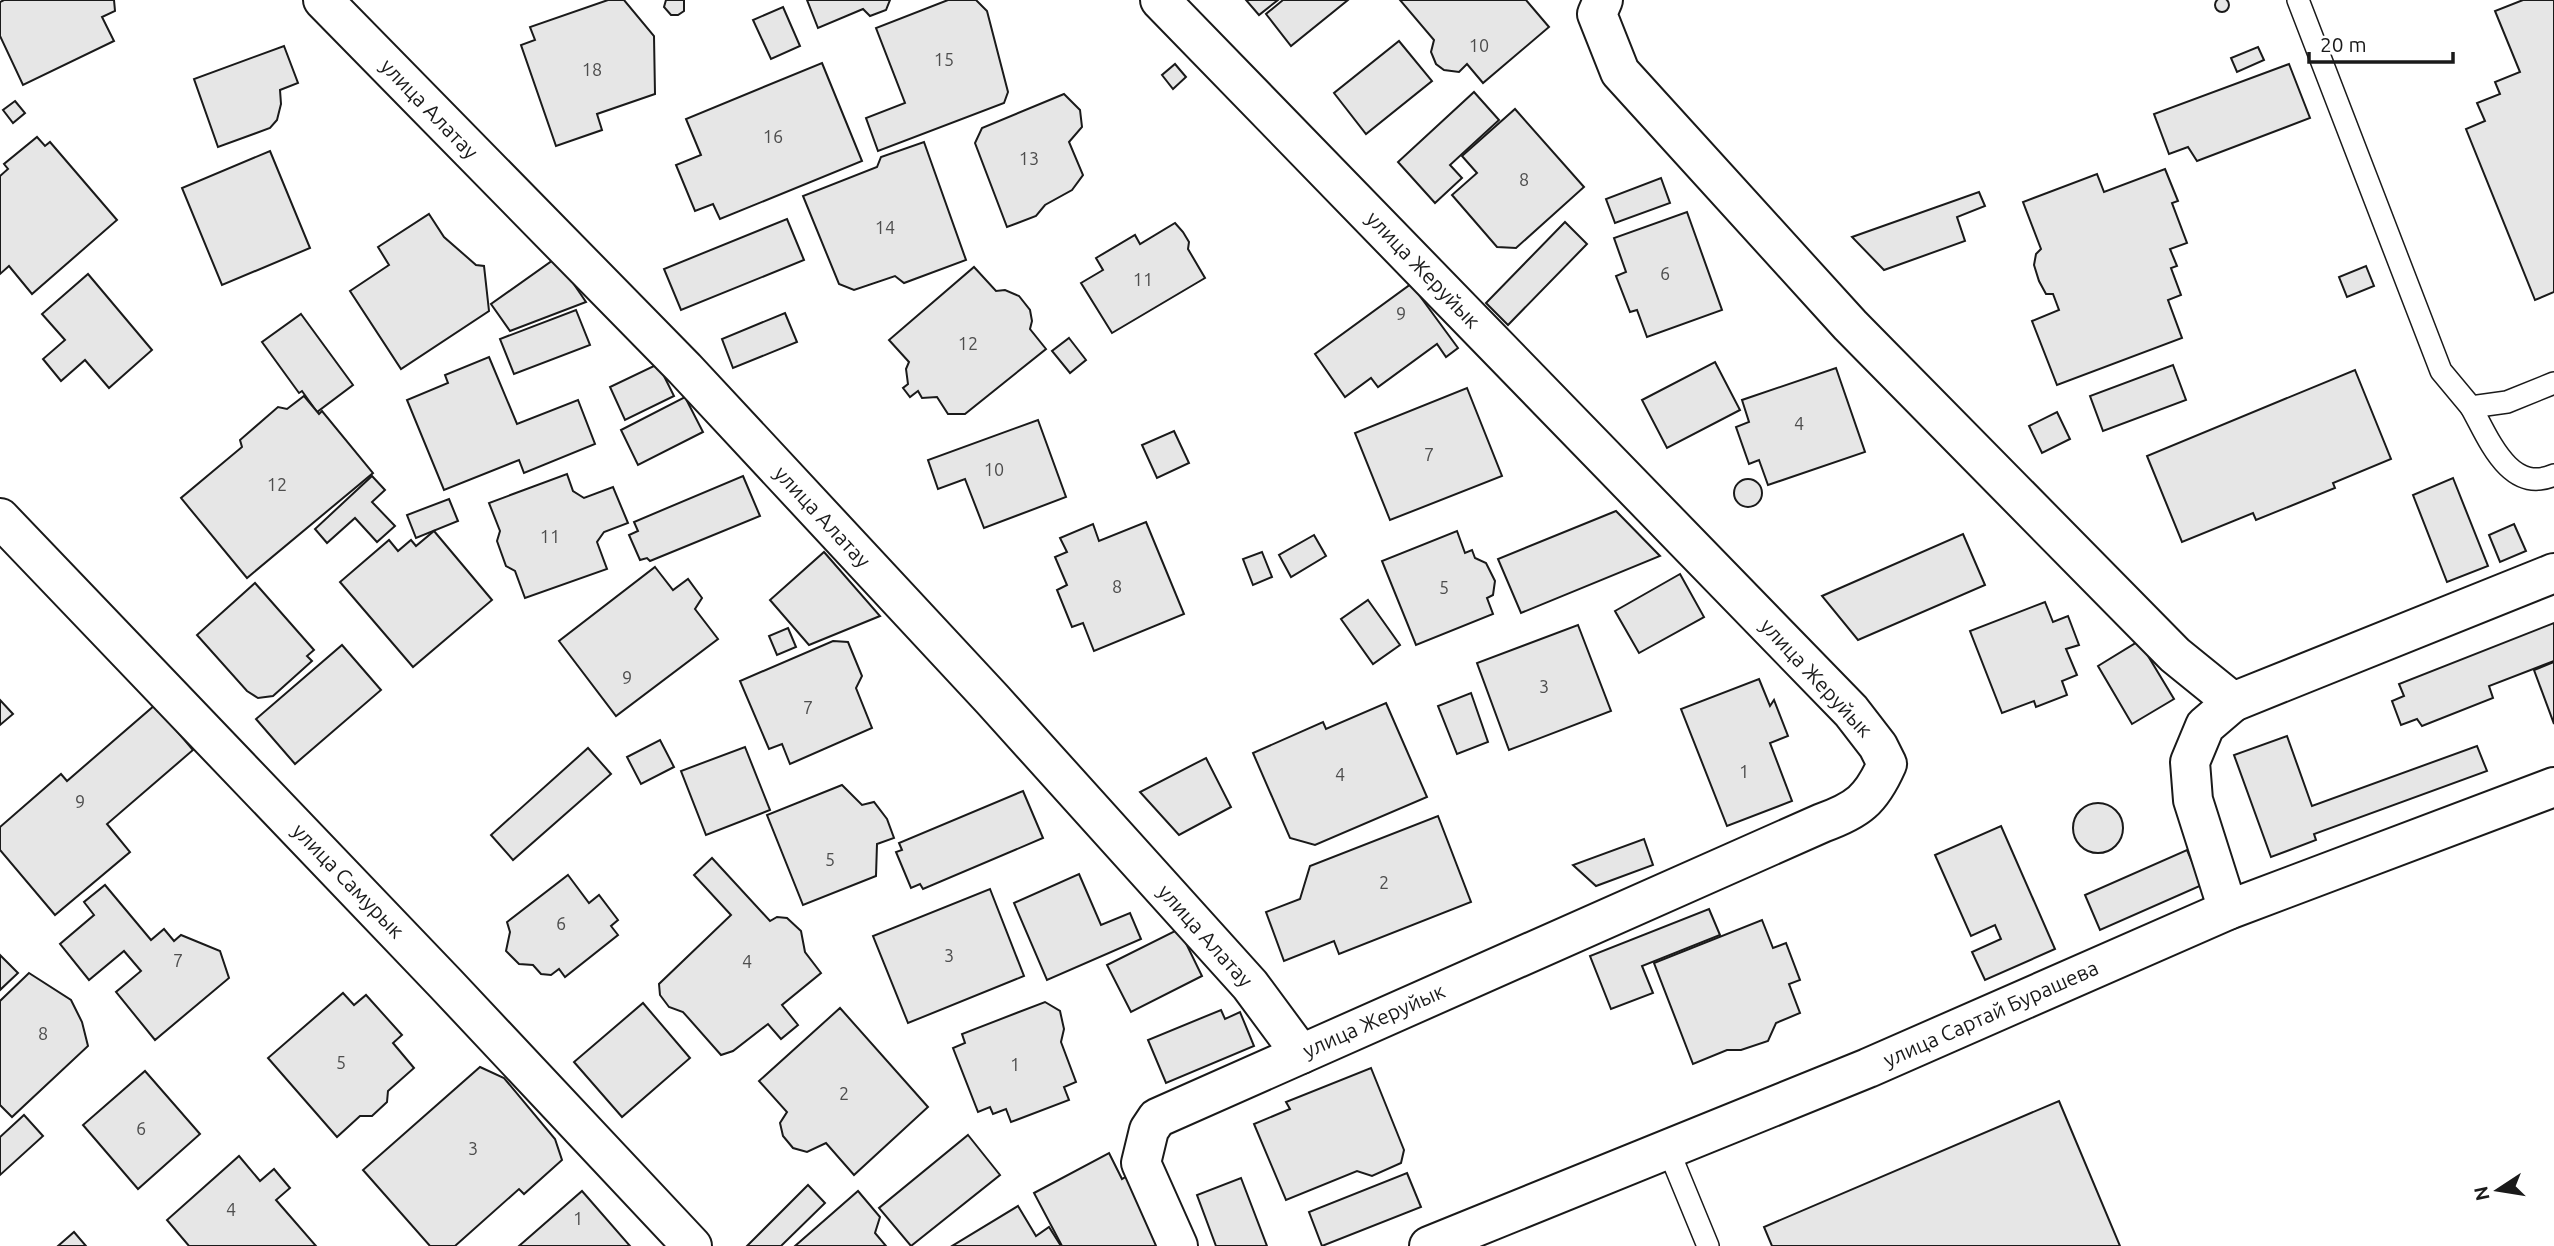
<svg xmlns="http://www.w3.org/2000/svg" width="2554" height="1246" viewBox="0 0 2554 1246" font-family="Ubuntu,sans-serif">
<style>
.building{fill:#e6e6e6;stroke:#1a1a1a;stroke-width:2}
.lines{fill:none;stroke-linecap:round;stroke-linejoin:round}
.lane-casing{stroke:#1a1a1a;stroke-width:24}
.street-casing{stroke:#1a1a1a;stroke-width:42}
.lane{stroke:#fff;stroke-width:21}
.street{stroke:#fff;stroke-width:38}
.labels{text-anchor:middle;stroke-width:5;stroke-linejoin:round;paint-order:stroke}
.number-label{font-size:18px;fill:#4d4d4d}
.street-label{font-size:21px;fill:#1a1a1a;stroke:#fff}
</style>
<rect width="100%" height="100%" fill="#fff"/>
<g class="building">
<circle cx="2222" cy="5" r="7"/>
<path d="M 4,0 L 114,0 L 115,11 L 102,17 L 114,41 L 23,85 L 0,36 L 0,2 Z"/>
<path d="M 608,0 L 624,0 L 654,36 L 655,94 L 597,114 L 602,130 L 556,146 L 521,45 L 535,40 L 530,27 Z"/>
<path d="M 684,0 L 684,11 L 678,15 L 671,15 L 664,7 L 666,0 Z"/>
<path d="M 807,0 L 890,0 L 886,10 L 870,16 L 863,9 L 818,28 Z"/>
<path d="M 948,0 L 976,0 L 987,11 L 1008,92 L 1004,103 L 878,151 L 866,118 L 905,103 L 876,28 Z"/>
<path d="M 1246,0 L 1278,0 L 1259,15 Z"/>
<path d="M 1283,0 L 1348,0 L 1291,46 L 1266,14 Z"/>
<path d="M 1400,0 L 1526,0 L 1549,27 L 1483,83 L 1467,64 L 1459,72 L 1444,70 L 1436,64 L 1431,52 L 1434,40 Z"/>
<path d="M 2523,0 L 2554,0 L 2554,292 L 2535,300 L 2466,129 L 2485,121 L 2477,103 L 2500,94 L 2495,82 L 2520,72 L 2495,11 Z"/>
<path d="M 783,7 L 800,46 L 771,59 L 753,20 Z"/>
<path d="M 1399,41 L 1432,81 L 1366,134 L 1334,93 Z"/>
<path d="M 284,46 L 298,83 L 280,90 L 281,104 L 277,120 L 270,128 L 218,147 L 194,79 Z"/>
<path d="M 2258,47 L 2264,60 L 2237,72 L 2231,58 Z"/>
<path d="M 822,63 L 862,161 L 720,219 L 713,204 L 695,211 L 676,165 L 701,155 L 686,119 Z"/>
<path d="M 1175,64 L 1186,77 L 1173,89 L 1162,75 Z"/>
<path d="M 2289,64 L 2310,118 L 2197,161 L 2188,147 L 2169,154 L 2154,114 Z"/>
<path d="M 1474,92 L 1499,120 L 1450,165 L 1462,178 L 1435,203 L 1398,162 Z"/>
<path d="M 1064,94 L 1080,110 L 1082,127 L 1069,142 L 1083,175 L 1072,190 L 1045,205 L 1036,216 L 1007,227 L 975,143 L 982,128 Z"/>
<path d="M 15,101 L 25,113 L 13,123 L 3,110 Z"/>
<path d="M 1515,109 L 1584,187 L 1516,248 L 1497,247 L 1452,195 L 1477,173 L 1462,156 Z"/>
<path d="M 37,137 L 45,146 L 50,142 L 117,220 L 32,294 L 9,266 L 0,274 L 0,176 L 8,169 L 4,164 Z"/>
<path d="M 924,142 L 966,260 L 904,283 L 895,276 L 854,290 L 839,284 L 803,196 L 877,167 L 881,157 Z"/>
<path d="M 270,151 L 310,248 L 222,285 L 182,188 Z"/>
<path d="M 2165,169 L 2178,201 L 2172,203 L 2187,243 L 2170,249 L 2177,266 L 2171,268 L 2181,295 L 2168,300 L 2182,338 L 2057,385 L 2032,321 L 2059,310 L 2053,294 L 2046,294 L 2039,281 L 2034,265 L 2036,254 L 2041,249 L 2023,202 L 2097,174 L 2104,192 Z"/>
<path d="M 1661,178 L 1670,203 L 1615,223 L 1606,199 Z"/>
<path d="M 1979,192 L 1985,206 L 1957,217 L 1965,241 L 1884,270 L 1852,237 Z"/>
<path d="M 1687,212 L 1722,310 L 1647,337 L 1637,310 L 1630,312 L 1616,276 L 1626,272 L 1614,238 Z"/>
<path d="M 429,214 L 444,237 L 476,265 L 484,266 L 489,311 L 401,369 L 350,291 L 389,265 L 378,247 Z"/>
<path d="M 787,219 L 804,260 L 681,310 L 664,269 Z"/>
<path d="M 1565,222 L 1587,244 L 1508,325 L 1486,303 Z"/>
<path d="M 1175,223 L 1183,232 L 1189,242 L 1188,249 L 1205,278 L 1112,333 L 1081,283 L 1103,270 L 1096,258 L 1135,235 L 1140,244 Z"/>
<path d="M 556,258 L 586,302 L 510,331 L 491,304 Z"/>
<path d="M 2366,266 L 2374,286 L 2347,297 L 2339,277 Z"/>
<path d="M 974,267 L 996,291 L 1005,290 L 1019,296 L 1030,310 L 1032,321 L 1030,329 L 1046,349 L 965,414 L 948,414 L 937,397 L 922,398 L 918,391 L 910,397 L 903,388 L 908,384 L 906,369 L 909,362 L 889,340 Z"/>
<path d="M 88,274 L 152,350 L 109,388 L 85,360 L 61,381 L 43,359 L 65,340 L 42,314 Z"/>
<path d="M 1411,284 L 1458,348 L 1446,357 L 1437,344 L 1378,387 L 1371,378 L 1345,397 L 1315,354 Z"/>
<path d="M 576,310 L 590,345 L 514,374 L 500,339 Z"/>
<path d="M 785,313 L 797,342 L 733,368 L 722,339 Z"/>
<path d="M 301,314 L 353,385 L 317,412 L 302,391 L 299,393 L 262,342 Z"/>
<path d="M 1069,338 L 1086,360 L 1070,373 L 1052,351 Z"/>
<path d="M 489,357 L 517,424 L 578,400 L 595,444 L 524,473 L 519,460 L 444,490 L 407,400 L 448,383 L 445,375 Z"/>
<path d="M 1715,362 L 1740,410 L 1667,448 L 1642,400 Z"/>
<path d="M 658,364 L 674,396 L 625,420 L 610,387 Z"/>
<path d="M 2173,365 L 2186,400 L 2103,431 L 2090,396 Z"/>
<path d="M 1836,368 L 1865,452 L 1768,485 L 1759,460 L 1749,464 L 1736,427 L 1749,422 L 1742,400 Z"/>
<path d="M 2355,370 L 2391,459 L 2333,483 L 2335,488 L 2256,520 L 2253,513 L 2182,542 L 2147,456 Z"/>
<path d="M 1467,388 L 1502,476 L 1390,520 L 1355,433 Z"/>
<path d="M 304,396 L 319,414 L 322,411 L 373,473 L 247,578 L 181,498 L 242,447 L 240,440 L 278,407 L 287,409 Z"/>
<path d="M 685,397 L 703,432 L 638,465 L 621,430 Z"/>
<path d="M 2057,412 L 2070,439 L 2042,453 L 2029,426 Z"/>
<path d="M 1038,420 L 1066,497 L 984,528 L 965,479 L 938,489 L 928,460 Z"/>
<path d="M 1174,431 L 1189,463 L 1157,478 L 1142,445 Z"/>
<path d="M 567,474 L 573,491 L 584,498 L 613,487 L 628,523 L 604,532 L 597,542 L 607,569 L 525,598 L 515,571 L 506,566 L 497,541 L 500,531 L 489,503 Z"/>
<path d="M 372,476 L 385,490 L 372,502 L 395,526 L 377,542 L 355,518 L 327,543 L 315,529 Z"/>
<path d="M 743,476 L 760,516 L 650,561 L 647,558 L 640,560 L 629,535 L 638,531 L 634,522 Z"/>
<path d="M 2453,478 L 2488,566 L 2447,582 L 2413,495 Z"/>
<circle cx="1748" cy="493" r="14"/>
<path d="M 449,499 L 458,521 L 416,538 L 407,515 Z"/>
<path d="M 1616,511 L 1660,556 L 1521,613 L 1498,559 Z"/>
<path d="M 1146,522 L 1184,614 L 1094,651 L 1083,623 L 1072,627 L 1057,590 L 1067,585 L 1055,557 L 1067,552 L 1060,538 L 1093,524 L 1099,541 Z"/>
<path d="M 2514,524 L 2526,551 L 2500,562 L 2489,535 Z"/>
<path d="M 434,531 L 492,600 L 413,667 L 340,582 L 389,540 L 398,551 L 411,540 L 416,546 Z"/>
<path d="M 1457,531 L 1465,553 L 1472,550 L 1475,558 L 1486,563 L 1495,581 L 1493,595 L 1487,598 L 1493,614 L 1416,645 L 1382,561 Z"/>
<path d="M 1963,534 L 1985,585 L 1858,640 L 1822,596 Z"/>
<path d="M 1314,535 L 1326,556 L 1291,577 L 1279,555 Z"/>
<path d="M 824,552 L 880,616 L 809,645 L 770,600 Z"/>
<path d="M 1262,552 L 1272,577 L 1253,585 L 1243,559 Z"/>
<path d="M 655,567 L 673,590 L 688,579 L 702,598 L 695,609 L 718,639 L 616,716 L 559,641 Z"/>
<path d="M 1680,574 L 1704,617 L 1639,653 L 1615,611 Z"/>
<path d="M 255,583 L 314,650 L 307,656 L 312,661 L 273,696 L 258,698 L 247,691 L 197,635 Z"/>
<path d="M 1368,600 L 1400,645 L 1373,664 L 1341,619 Z"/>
<path d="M 2045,602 L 2053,622 L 2068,616 L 2079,645 L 2066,649 L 2077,675 L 2062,681 L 2067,695 L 2036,707 L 2034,701 L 2002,713 L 1970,631 Z"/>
<path d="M 2554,623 L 2554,661 L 2489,686 L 2493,698 L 2422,726 L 2417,719 L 2401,725 L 2392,701 L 2404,696 L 2399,684 Z"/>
<path d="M 1578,625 L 1611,711 L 1509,750 L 1477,663 Z"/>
<path d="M 788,628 L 796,647 L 777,655 L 769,636 Z"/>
<path d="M 833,641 L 848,642 L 862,676 L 856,688 L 872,728 L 790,764 L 782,744 L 769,749 L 740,681 Z"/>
<path d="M 2139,641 L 2174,699 L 2132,724 L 2098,666 Z"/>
<path d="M 342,645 L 381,690 L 295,764 L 256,719 Z"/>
<path d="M 2554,662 L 2554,724 L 2534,670 Z"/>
<path d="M 1759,679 L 1770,706 L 1774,700 L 1788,736 L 1770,743 L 1792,801 L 1727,826 L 1681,709 Z"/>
<path d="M 1471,693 L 1488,742 L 1457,754 L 1438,706 Z"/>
<path d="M 0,700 L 13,714 L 0,725 Z"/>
<path d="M 1386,703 L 1427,797 L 1315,845 L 1290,838 L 1253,753 L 1323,722 L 1326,729 Z"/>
<path d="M 155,705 L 193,750 L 107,824 L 130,852 L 55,915 L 0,850 L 0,827 L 61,774 L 67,781 Z"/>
<path d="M 2287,736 L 2312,806 L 2477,746 L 2487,771 L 2314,834 L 2316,840 L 2271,857 L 2234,755 Z"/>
<path d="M 660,740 L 674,767 L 641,784 L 627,757 Z"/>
<path d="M 745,747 L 770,810 L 706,835 L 681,771 Z"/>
<path d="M 588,748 L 611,774 L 513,860 L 491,835 Z"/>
<path d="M 1206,758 L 1231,807 L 1179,835 L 1140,792 Z"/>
<path d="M 842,785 L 862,805 L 874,802 L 887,819 L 894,838 L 877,844 L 876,876 L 803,905 L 767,815 Z"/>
<path d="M 1023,791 L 1043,838 L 923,889 L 920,884 L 911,888 L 896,852 L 902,850 L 899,843 Z"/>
<circle cx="2098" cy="828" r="25"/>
<path d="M 1438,816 L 1471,902 L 1339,954 L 1334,941 L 1284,961 L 1266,912 L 1300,899 L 1310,866 Z"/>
<path d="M 2001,826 L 2055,949 L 1985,980 L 1972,952 L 2001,939 L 1995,925 L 1971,936 L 1935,855 Z"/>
<path d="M 1644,839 L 1653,865 L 1596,886 L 1573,865 Z"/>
<path d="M 2187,850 L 2202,885 L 2100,930 L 2085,895 Z"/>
<path d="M 712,858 L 770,921 L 777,917 L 787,918 L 801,931 L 805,952 L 821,973 L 782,1005 L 798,1025 L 781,1039 L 768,1024 L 733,1051 L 721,1055 L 683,1012 L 669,1007 L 660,995 L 659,984 L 731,915 L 694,875 Z"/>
<path d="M 1079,874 L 1101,925 L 1130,913 L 1141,939 L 1047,980 L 1014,903 Z"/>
<path d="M 568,875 L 589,903 L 599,895 L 618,920 L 611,926 L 618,935 L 565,977 L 559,969 L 551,975 L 541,974 L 533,965 L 519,964 L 506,951 L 510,932 L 507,922 Z"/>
<path d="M 105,885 L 151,940 L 164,929 L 174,941 L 181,935 L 220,951 L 229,978 L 155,1040 L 116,992 L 141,971 L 124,951 L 89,980 L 60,944 L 94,915 L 84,902 Z"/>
<path d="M 990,889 L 1024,976 L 908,1023 L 873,936 Z"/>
<path d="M 1709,909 L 1720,935 L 1642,966 L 1653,993 L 1611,1009 L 1590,956 Z"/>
<path d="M 1762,920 L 1773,948 L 1786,943 L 1800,980 L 1789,984 L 1800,1013 L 1776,1023 L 1768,1041 L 1741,1050 L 1727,1050 L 1693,1064 L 1654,963 Z"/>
<path d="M 1179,929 L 1202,976 L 1131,1012 L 1107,965 Z"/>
<path d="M 0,955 L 18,973 L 0,990 Z"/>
<path d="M 29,973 L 71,1000 L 82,1022 L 88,1046 L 12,1117 L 0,1105 L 0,1001 Z"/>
<path d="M 343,993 L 354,1005 L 366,995 L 402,1035 L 393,1043 L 414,1068 L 388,1091 L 387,1102 L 372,1116 L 360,1116 L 337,1137 L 268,1058 Z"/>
<path d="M 1045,1002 L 1060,1011 L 1064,1029 L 1061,1042 L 1076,1082 L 1064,1087 L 1069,1100 L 1011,1122 L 1006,1109 L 993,1114 L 990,1107 L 978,1112 L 953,1048 L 965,1043 L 962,1034 Z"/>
<path d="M 643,1003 L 690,1058 L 622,1117 L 574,1062 Z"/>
<path d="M 840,1008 L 928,1107 L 854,1175 L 826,1143 L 807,1152 L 793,1148 L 783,1136 L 780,1123 L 787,1112 L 759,1081 Z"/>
<path d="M 1221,1010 L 1225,1019 L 1240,1012 L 1254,1046 L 1166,1083 L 1148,1040 Z"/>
<path d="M 480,1067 L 504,1078 L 555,1139 L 562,1160 L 524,1194 L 519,1189 L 455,1246 L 430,1246 L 363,1170 Z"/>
<path d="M 1371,1068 L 1404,1150 L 1401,1163 L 1372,1176 L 1357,1171 L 1286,1200 L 1254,1124 L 1290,1109 L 1286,1102 Z"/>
<path d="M 145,1071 L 200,1134 L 138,1189 L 83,1125 Z"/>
<path d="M 2059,1101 L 2120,1246 L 1772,1246 L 1764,1227 Z"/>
<path d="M 24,1115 L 43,1136 L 0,1175 L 0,1137 Z"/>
<path d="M 968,1135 L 1000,1175 L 911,1246 L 879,1208 Z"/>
<path d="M 1109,1153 L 1122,1179 L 1132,1173 L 1171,1246 L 1062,1246 L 1034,1193 Z"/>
<path d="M 239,1156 L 260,1181 L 274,1169 L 290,1188 L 276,1200 L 316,1246 L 189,1246 L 167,1220 Z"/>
<path d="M 1407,1173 L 1421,1207 L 1322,1246 L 1309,1212 Z"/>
<path d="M 1241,1178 L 1267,1246 L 1216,1246 L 1197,1195 Z"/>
<path d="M 808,1185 L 825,1203 L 781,1246 L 747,1246 Z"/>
<path d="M 582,1191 L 630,1246 L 519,1246 Z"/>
<path d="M 858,1191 L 880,1217 L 875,1233 L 886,1246 L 795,1246 Z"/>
<path d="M 1018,1206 L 1036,1236 L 1049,1227 L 1061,1246 L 952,1246 Z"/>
<path d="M 74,1232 L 86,1246 L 58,1246 Z"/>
</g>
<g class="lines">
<g class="lane-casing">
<g id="lane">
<path d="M 2298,0 L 2441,371 L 2471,407 L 2507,402 L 2554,383"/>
<path d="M 2471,407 C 2488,437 2509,495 2554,475"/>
<path d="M 1668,1149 L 1708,1246"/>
</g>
</g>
<g class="street-casing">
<g id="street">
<path d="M 323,0 L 685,369 L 992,699 L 1250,985 L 1301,1054"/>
<path d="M 1160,0 L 1851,711 L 1878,746 L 1887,764 C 1871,800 1858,810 1822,823 L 1157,1118 L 1149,1130 L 1141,1163 L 1178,1246"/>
<path d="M 1603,0 L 1597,14 L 1620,72 L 1850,325 L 2175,655 L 2233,702 L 2554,573"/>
<path d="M 0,518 L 446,984 L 692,1246"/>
<path d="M 2228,910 L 2193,800 L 2190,762 L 2205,726 L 2233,702"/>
<path d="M 1429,1246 L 1868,1068 L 2228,910 L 2554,787"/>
</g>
</g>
<use href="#lane" class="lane"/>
<use href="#street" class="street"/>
</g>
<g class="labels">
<g class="number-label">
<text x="1479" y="52">10</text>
<text x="944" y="66">15</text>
<text x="592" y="76">18</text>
<text x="773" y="143">16</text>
<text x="1029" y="165">13</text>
<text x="1524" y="186">8</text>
<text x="885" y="234">14</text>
<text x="1665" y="280">6</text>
<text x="1143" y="286">11</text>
<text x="1401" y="320">9</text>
<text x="968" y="350">12</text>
<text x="1799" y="430">4</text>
<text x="1429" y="461">7</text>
<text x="994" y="476">10</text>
<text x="277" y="491">12</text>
<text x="550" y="543">11</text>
<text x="1117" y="593">8</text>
<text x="1444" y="594">5</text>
<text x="627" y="684">9</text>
<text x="1544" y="693">3</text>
<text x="808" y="714">7</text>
<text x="1744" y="778">1</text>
<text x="1340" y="781">4</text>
<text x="80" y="808">9</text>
<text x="830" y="866">5</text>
<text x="1384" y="889">2</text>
<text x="561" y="930">6</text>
<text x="949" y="962">3</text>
<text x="178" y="967">7</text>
<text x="747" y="968">4</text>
<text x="43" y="1040">8</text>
<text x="341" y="1069">5</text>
<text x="1015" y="1071">1</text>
<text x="844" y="1100">2</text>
<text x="141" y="1135">6</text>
<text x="473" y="1155">3</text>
<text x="231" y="1216">4</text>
<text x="578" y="1225">1</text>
</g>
<g class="street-label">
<text transform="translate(429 109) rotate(46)" y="7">улица Алатау</text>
<text transform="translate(1423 270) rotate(46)" y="7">улица Жеруйык</text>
<text transform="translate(822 517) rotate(47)" y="7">улица Алатау</text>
<text transform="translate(1816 678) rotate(47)" y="7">улица Жеруйык</text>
<text transform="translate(348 881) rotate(46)" y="7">улица Самурык</text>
<text transform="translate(1205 936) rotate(48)" y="7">улица Алатау</text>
<text transform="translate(1991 1014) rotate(-24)" y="7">улица Сартай Бурашева</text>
<text transform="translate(1374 1021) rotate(-24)" y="7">улица Жеруйык</text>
</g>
</g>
<g transform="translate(2498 1190) rotate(258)" stroke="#ffffff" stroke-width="5" paint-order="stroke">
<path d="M0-5L12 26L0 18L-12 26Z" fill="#1a1a1a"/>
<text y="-10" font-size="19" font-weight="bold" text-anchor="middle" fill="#1a1a1a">N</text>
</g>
<path d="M2309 52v10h144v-10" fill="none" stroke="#1a1a1a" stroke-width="3.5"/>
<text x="2320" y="52" font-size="21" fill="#1a1a1a" stroke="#ffffff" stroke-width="5" paint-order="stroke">20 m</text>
</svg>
